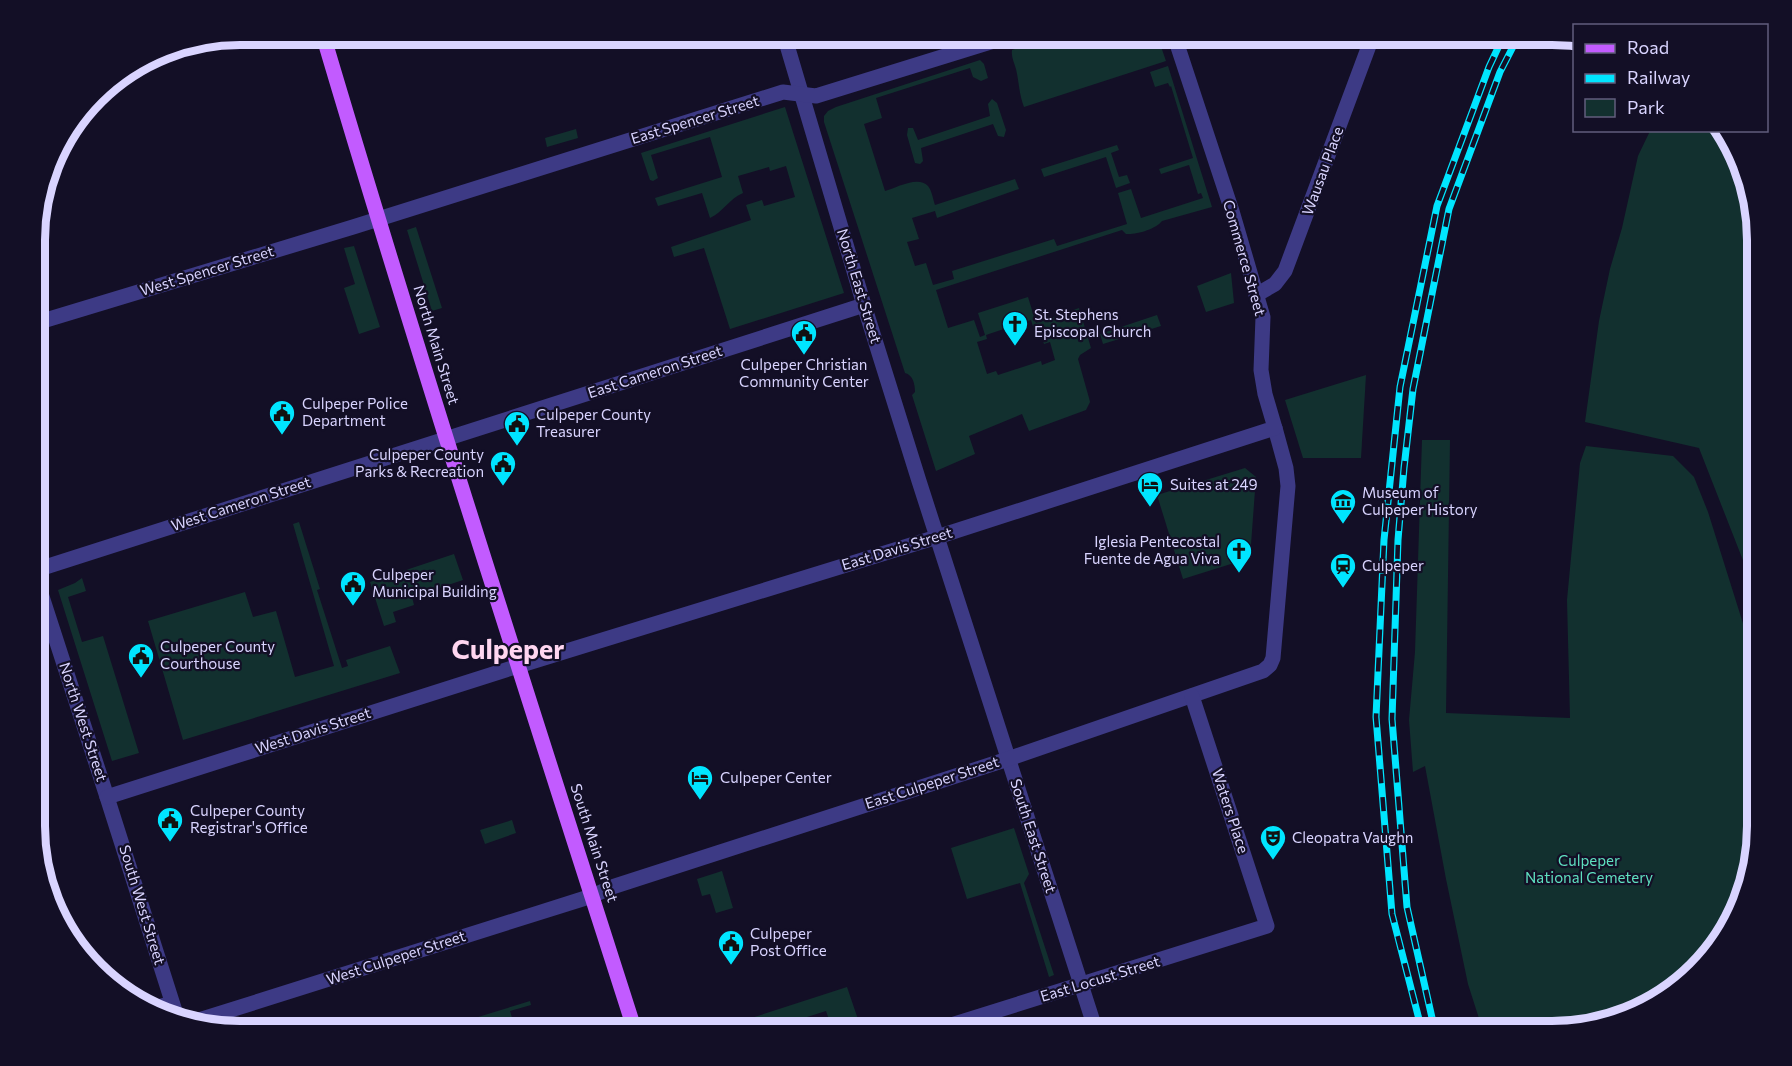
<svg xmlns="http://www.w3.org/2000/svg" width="1792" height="1066" viewBox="0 0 1792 1066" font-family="Commissioner,sans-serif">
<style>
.green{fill:#12302f;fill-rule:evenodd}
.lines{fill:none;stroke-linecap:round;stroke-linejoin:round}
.minor{stroke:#3d3a85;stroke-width:15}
.tertiary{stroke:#3d3a85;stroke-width:15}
.primary{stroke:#c25bff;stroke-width:15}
.rail-casing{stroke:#00e5ff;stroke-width:7}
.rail{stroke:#130f26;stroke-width:4.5;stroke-dasharray:14;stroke-linecap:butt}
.labels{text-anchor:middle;stroke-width:4.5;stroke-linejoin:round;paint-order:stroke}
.street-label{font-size:15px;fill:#d9d4ff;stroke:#130f26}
.poi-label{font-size:15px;fill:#d9d4ff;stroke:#130f26;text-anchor:start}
.park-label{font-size:15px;fill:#5fe0c0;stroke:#130f26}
.town-label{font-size:27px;font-weight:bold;fill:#ffd6f0;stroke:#130f26}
.rim{fill:none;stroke:#d9d4ff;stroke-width:8}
</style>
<rect width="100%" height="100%" fill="#130f26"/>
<g class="green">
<path d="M 1059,35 L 1157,35 L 1166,61 L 1024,107 C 1019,94 1019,82 1016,69 C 1014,62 1011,57 1012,50 Z"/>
<path d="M 980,60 L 984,64 L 988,78 L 981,81 L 973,77 L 970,68 L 876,98 L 882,118 L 864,124 L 885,191 C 896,188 918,175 928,186 C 932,191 933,199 935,205 L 1015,179 L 1019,189 L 937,218 L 935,211 L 912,218 L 919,239 L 907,242 L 915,266 L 926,263 L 933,285 L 954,279 L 952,271 L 1054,239 L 1057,246 L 1127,224 L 1118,193 L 1131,189 L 1141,218 L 1203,198 L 1201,193 L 1198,194 L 1189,165 L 1161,174 L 1159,169 L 1193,158 L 1171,86 L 1170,87 L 1168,83 L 1155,87 L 1150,72 L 1168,66 L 1212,207 L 1162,221 C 1156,229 1136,235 1126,234 L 1122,230 L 936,290 L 948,328 L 974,320 L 980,337 L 985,335 L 978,313 L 1028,297 L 1036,323 L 1079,308 L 1091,348 L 1080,355 L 1078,359 L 1089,398 L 1090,402 L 1086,410 L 1029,431 L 1022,414 L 969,436 L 975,454 L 936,471 L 912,395 L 915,392 C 915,384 913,375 905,373 L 824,122 L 824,116 L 828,111 L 836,107 ZM 1031,320 L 1035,333 L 1040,332 L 1044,344 L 1050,342 L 1055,360 L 1042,365 L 1041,361 L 998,375 L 996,371 L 987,374 L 977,342 L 987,339 L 986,335 Z"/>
<path d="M 992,99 L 997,103 L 1006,130 L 1004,137 L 998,136 L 993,124 L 921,148 L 923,161 L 920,164 L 915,163 L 907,135 L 908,128 L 913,128 L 918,140 L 990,116 L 988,104 Z"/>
<path d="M 785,107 L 844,293 L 730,329 L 704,248 L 674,257 L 671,247 L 751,220 L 746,205 L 762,200 L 764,206 L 795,197 L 786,166 L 770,171 L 769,167 L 738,176 L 743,193 C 729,199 723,212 710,218 L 702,193 L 658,206 L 655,198 L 722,177 L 710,137 L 651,155 L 658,178 L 653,181 L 650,180 L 641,153 Z"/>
<path d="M 576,129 L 578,138 L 547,147 L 545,138 Z"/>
<path d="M 1650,131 L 1722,130 L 1730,137 L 1757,226 L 1757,596 L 1699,448 L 1585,422 L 1599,321 L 1610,269 L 1622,228 L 1638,156 Z"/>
<path d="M 1117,145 L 1119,150 L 1111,153 L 1119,177 L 1127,175 L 1130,183 L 1116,188 L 1106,157 L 1044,177 L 1041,169 Z"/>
<path d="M 416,227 L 442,308 L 432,311 L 407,230 Z"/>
<path d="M 354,246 L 380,327 L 359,334 L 344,288 L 355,284 L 344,248 Z"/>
<path d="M 1231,273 L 1234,303 L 1206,312 L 1197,286 Z"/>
<path d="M 1157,315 L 1161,326 L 1103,344 L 1100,334 Z"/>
<path d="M 1366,375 L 1361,458 L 1303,458 L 1285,400 Z"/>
<path d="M 1422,440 L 1450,440 L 1446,713 L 1570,718 L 1567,600 L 1580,463 L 1586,446 L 1673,456 L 1694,477 L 1708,512 L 1757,668 L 1757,839 L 1730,929 L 1655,1004 L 1565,1031 L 1483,1031 L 1468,984 L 1446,879 L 1425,766 L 1413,772 L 1409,720 L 1415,652 Z"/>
<path d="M 1245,468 L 1256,477 L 1250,558 L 1183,579 L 1157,495 Z"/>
<path d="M 299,522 L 320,589 L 317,590 L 342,668 L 348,666 L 346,660 L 390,646 L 400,673 L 183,740 L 148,621 L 245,592 L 253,617 L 276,611 L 295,677 L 334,666 L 293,524 Z"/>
<path d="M 454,554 L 463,580 L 412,597 L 414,605 L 393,612 L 396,622 L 384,626 L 370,582 Z"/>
<path d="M 82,578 L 86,591 L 68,597 L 82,642 L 103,636 L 139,753 L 112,761 L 58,590 L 75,583 Z"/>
<path d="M 512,820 L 516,833 L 485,844 L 480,830 Z"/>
<path d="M 1014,828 L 1029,874 L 1024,883 L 1054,975 L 1049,977 L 1020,883 L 967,899 L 951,848 Z"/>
<path d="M 722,871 L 733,908 L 716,913 L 710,894 L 702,896 L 697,879 Z"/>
<path d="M 847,987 L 862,1031 L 833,1031 L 826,1011 L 763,1031 L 754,1031 L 752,1027 L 745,1030 L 742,1021 Z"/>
<path d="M 530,1001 L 531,1005 L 510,1011 L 516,1031 L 409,1031 L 434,1024 L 436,1030 Z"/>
</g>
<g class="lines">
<g class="minor">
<path d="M 784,35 L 864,305 L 919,481 L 1096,1031"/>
<path d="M 1256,295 L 1275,284 L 1285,271 L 1373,35"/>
<path d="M 36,323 L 353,227 L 783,92 L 816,96 L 1013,35"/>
<path d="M 36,570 L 864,305"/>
<path d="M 155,1008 L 172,1003"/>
<path d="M 199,1020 L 592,896 L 612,887 L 1008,759 L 1263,671 L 1270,665 L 1273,658 L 1288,486 L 1286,468 L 1275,428"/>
<path d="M 932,1031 L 1267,926 L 1192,696"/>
</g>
<g class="tertiary">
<path d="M 36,578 L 107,797 L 176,1014"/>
<path d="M 107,797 L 518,666 L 937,537 L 1275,428 L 1265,394 L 1261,370 L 1263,317 L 1232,211 L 1174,35"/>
</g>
<path class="primary" d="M 323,35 C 422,369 529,700 635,1031"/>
<g class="rail-casing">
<g id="rail">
<path d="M 1422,1031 L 1392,914 L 1376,717 L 1384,540 L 1400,387 L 1437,206 L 1489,67 L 1504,35"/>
<path d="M 1435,1031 L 1407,907 L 1392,719 L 1398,540 L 1404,468 L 1413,389 L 1449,209 L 1500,72 L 1519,35"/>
</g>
</g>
<use href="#rail" class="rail"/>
</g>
<defs>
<g id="church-pin" transform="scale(1.35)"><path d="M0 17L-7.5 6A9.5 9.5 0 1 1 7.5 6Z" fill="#00e5ff" stroke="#130f26"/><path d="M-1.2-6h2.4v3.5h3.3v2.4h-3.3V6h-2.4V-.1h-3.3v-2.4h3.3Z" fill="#111"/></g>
<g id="civic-pin" transform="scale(1.35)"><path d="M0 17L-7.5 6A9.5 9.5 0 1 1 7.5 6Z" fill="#00e5ff" stroke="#130f26"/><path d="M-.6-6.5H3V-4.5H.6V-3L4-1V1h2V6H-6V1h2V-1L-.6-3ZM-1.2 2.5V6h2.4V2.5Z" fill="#111"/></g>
<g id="hotel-pin" transform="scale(1.35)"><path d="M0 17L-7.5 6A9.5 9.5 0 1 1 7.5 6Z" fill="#00e5ff" stroke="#130f26"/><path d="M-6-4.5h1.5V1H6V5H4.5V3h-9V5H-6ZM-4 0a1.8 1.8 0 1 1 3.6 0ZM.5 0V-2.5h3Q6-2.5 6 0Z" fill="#111"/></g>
<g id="museum-pin" transform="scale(1.35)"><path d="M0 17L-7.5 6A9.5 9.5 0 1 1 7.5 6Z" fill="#00e5ff" stroke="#130f26"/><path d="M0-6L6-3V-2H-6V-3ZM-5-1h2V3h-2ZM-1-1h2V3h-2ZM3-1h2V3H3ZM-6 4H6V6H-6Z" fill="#111"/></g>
<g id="station-pin" transform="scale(1.35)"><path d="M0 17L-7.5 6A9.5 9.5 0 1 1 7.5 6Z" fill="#00e5ff" stroke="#130f26"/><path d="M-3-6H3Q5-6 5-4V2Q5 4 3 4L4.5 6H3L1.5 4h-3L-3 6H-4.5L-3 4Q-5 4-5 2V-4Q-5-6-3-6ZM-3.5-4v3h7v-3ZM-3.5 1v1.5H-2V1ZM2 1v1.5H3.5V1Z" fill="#111"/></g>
<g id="theatre-pin" transform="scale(1.35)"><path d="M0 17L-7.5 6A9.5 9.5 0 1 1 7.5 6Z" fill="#00e5ff" stroke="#130f26"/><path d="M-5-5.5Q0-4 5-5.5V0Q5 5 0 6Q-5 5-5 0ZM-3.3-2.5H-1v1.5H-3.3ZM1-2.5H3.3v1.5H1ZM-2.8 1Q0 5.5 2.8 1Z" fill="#111"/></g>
</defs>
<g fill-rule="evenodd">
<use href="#church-pin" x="1015" y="324"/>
<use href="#civic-pin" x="804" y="333"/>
<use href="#civic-pin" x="282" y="413"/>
<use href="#civic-pin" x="517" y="424"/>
<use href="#civic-pin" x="503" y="464"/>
<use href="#hotel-pin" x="1150" y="485"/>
<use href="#museum-pin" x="1343" y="502"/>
<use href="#church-pin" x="1239" y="551"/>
<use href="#station-pin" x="1343" y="566"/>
<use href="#civic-pin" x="353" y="584"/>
<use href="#civic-pin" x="141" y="656"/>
<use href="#hotel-pin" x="700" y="778"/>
<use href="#civic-pin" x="170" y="820"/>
<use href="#theatre-pin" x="1273" y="838"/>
<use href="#civic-pin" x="731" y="943"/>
</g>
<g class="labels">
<g class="street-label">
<text transform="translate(695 120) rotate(-17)" y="5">East Spencer Street</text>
<text transform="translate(1323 171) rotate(-70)" y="5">Wausau Place</text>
<text transform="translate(1244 258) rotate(74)" y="5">Commerce Street</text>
<text transform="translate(207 271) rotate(-17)" y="5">West Spencer Street</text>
<text transform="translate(859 286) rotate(73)" y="5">North East Street</text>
<text transform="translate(436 345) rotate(73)" y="5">North Main Street</text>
<text transform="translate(655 372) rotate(-18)" y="5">East Cameron Street</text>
<text transform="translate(241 504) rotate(-18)" y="5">West Cameron Street</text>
<text transform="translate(897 549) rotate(-17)" y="5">East Davis Street</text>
<text transform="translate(83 722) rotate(72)" y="5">North West Street</text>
<text transform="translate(313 731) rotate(-18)" y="5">West Davis Street</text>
<text transform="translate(932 783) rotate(-18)" y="5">East Culpeper Street</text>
<text transform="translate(1230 811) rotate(72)" y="5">Waters Place</text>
<text transform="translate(1033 836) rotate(72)" y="5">South East Street</text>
<text transform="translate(594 843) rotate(72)" y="5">South Main Street</text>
<text transform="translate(142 905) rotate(73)" y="5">South West Street</text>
<text transform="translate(396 958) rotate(-18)" y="5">West Culpeper Street</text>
<text transform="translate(1100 979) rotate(-17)" y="5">East Locust Street</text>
</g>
<g class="poi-label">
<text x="1034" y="320">St. Stephens<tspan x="1034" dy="17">Episcopal Church</tspan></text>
<text x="804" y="370" text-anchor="middle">Culpeper Christian<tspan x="804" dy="17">Community Center</tspan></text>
<text x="302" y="409">Culpeper Police<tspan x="302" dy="17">Department</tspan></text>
<text x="536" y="420">Culpeper County<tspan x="536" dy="17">Treasurer</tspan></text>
<text x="484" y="460" text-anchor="end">Culpeper County<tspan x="484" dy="17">Parks &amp; Recreation</tspan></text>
<text x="1170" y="490">Suites at 249</text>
<text x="1362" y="498">Museum of<tspan x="1362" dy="17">Culpeper History</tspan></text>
<text x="1220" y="547" text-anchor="end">Iglesia Pentecostal<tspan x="1220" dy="17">Fuente de Agua Viva</tspan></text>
<text x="1362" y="571">Culpeper</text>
<text x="372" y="580">Culpeper<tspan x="372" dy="17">Municipal Building</tspan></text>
<text x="160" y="652">Culpeper County<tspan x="160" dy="17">Courthouse</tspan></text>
<text x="720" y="783">Culpeper Center</text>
<text x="190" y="816">Culpeper County<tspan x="190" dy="17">Registrar's Office</tspan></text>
<text x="1292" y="843">Cleopatra Vaughn</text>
<text x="750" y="939">Culpeper<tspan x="750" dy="17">Post Office</tspan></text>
</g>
<g class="park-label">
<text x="1589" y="866">Culpeper<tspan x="1589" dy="17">National Cemetery</tspan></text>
</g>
<g class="town-label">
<text x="508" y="659">Culpeper</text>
</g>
</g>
<path d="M0 0H1792V1066H0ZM240 45H1552A195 195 0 0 1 1747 240V826A195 195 0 0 1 1552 1021H240A195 195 0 0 1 45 826V240A195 195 0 0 1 240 45Z" fill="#130f26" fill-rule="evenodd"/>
<path class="rim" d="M240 45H1552A195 195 0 0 1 1747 240V826A195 195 0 0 1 1552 1021H240A195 195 0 0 1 45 826V240A195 195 0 0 1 240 45Z"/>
<rect x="1573" y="24" width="195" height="108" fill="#130f26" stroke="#625e7d" stroke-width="1.5"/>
<rect x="1585" y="44" width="30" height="9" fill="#c25bff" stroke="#625e7d" stroke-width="1.5"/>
<text x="1627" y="54" font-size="18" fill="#d9d4ff">Road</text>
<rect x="1585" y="74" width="30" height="9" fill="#00e5ff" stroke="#625e7d" stroke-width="1.5"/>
<text x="1627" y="84" font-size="18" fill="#d9d4ff">Railway</text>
<rect x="1585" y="99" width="30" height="18" fill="#12302f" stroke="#625e7d" stroke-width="1.5"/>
<text x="1627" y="114" font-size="18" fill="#d9d4ff">Park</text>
</svg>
